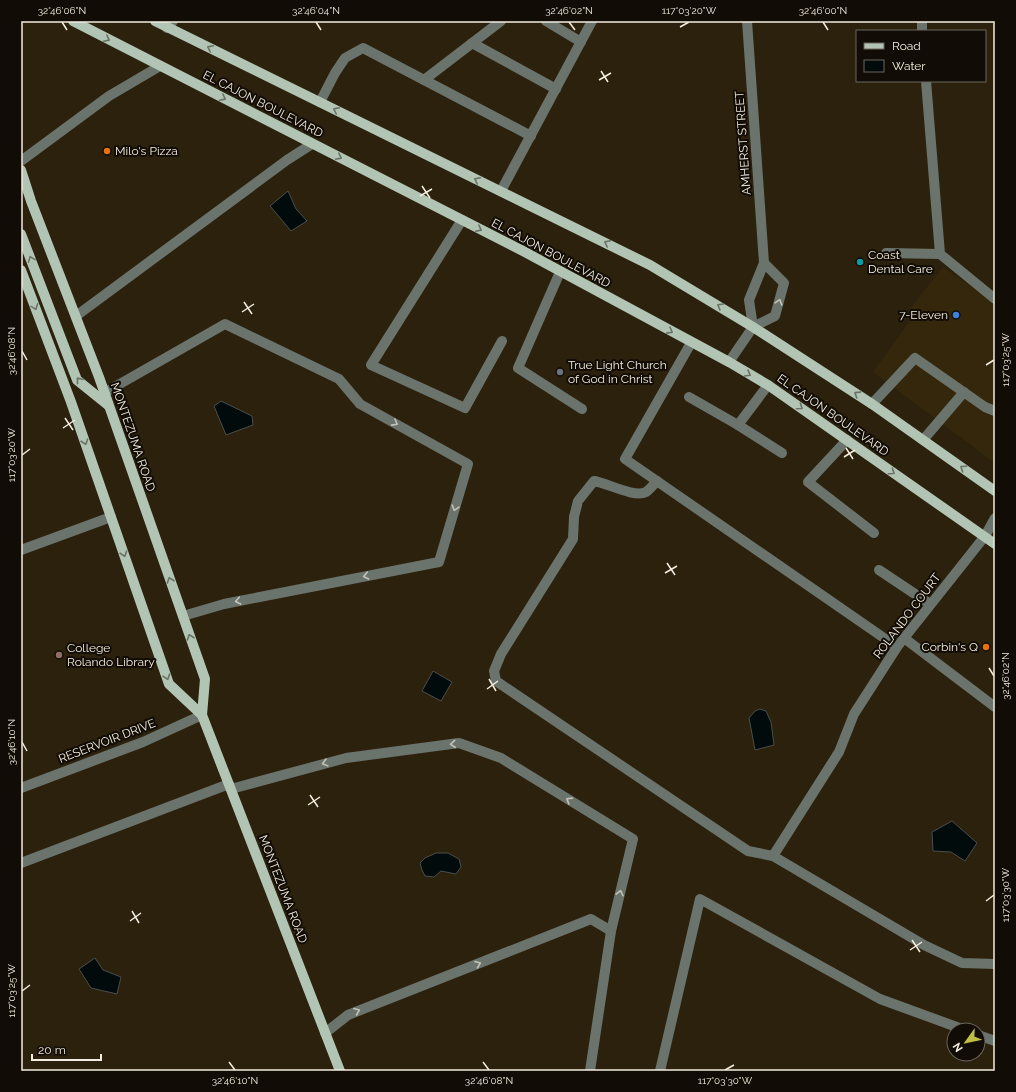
<svg xmlns="http://www.w3.org/2000/svg" width="1016" height="1092" viewBox="0 0 1016 1092" font-family="Raleway,sans-serif">
<style>
.built{fill:#35270b}
.water{fill:#010b0c;stroke:#4a4e4c}
.lines{fill:none;stroke-linecap:round;stroke-linejoin:round}
.minor{stroke:#6a746c;stroke-width:10}
.major{stroke:#b2c5b4;stroke-width:10}
.oneway{stroke:#6a7265}
.oneway2{stroke:#c3c2b7}
.ticks{fill:none;stroke:#f3ece0;stroke-width:1.5}
.food-dot{fill:#e8710a;stroke:#110c05;stroke-width:1.5}
.culture-dot{fill:#0f9aa8;stroke:#110c05;stroke-width:1.5}
.shop-dot{fill:#3f7fe0;stroke:#110c05;stroke-width:1.5}
.worship-dot{fill:#6b7280;stroke:#110c05;stroke-width:1.5}
.education-dot{fill:#8d6e63;stroke:#110c05;stroke-width:1.5}
.labels{text-anchor:middle;stroke-width:4;stroke-linejoin:round;paint-order:stroke}
.street-label{font-size:12px;fill:#f3ece0;stroke:#110c05}
.poi-label{font-size:12px;fill:#f3ece0;stroke:#110c05;text-anchor:start}
.neatline{fill:none;stroke:#f3ece0;stroke-width:1.5}
.ticks-label{font-size:10px;text-anchor:middle;fill:#f3ece0}
</style>
<rect width="100%" height="100%" fill="#2c210d"/>
<path class="built" d="M 943,267 L 995,304 L 995,463 L 873,372 L 914,315 L 909,310 Z"/>
<g class="water">
<path d="M 288,191 L 296,209 L 307,221 L 291,231 L 270,206 Z"/>
<path d="M 221,401 L 252,416 L 253,425 L 226,435 L 214,406 Z"/>
<path d="M 433,671 L 452,682 L 441,701 L 422,691 Z"/>
<path d="M 760,709 L 766,711 L 771,722 L 774,745 L 755,750 L 749,718 L 755,711 Z"/>
<path d="M 952,821 L 977,843 L 965,861 L 951,852 L 933,851 L 932,832 Z"/>
<path d="M 436,853 L 448,853 L 459,859 L 461,867 L 456,874 L 441,871 L 434,877 L 425,876 L 422,870 L 420,863 L 425,858 Z"/>
<path d="M 95,958 L 103,970 L 121,977 L 117,994 L 91,988 L 79,969 Z"/>
</g>
<g class="lines">
<g class="minor">
<path d="M 546,21 L 581,42"/>
<path d="M 747,21 L 764,263 L 749,300 L 753,327"/>
<path d="M 922,21 L 922,31"/>
<path d="M 167,28 L 173,21"/>
<path d="M 472,43 L 556,89"/>
<path d="M 424,80 L 501,21"/>
<path d="M 926,81 L 940,254 L 995,299"/>
<path d="M 320,102 L 335,73 L 345,58 L 363,48 L 531,136"/>
<path d="M 21,161 L 109,96 L 160,66"/>
<path d="M 501,191 L 592,21"/>
<path d="M 462,220 L 371,365 L 465,408 L 502,341"/>
<path d="M 886,253 L 940,254"/>
<path d="M 560,272 L 518,368 L 582,409"/>
<path d="M 76,316 L 287,160 L 312,144"/>
<path d="M 691,343 L 625,459 L 897,647"/>
<path d="M 729,362 L 753,327 L 775,316 L 784,283 L 764,263"/>
<path d="M 104,393 L 225,324 L 339,379 L 360,404 L 468,464 L 439,562 L 224,604 L 183,616"/>
<path d="M 689,397 L 738,425 L 782,453"/>
<path d="M 872,404 L 915,358 L 985,407 L 995,411"/>
<path d="M 738,425 L 768,385"/>
<path d="M 847,440 L 808,482 L 874,533"/>
<path d="M 923,440 L 964,392"/>
<path d="M 657,481 C 654,484 650,489 646,492 C 634,498 607,483 594,481 L 578,501 L 574,517 L 573,539 L 501,654 L 494,671 L 496,681 L 748,851 L 773,856 L 924,945 L 962,963 L 995,964"/>
<path d="M 21,550 L 111,517"/>
<path d="M 879,570 L 930,604"/>
<path d="M 904,638 L 995,707"/>
<path d="M 21,788 L 143,742 L 202,715"/>
<path d="M 231,789 L 346,758 L 459,743 L 501,758 L 633,839 L 611,931 L 590,1071"/>
<path d="M 773,856 L 839,752 L 854,714 L 897,647 L 985,536 L 995,518"/>
<path d="M 21,863 L 229,784"/>
<path d="M 325,1033 L 348,1015 L 591,919 L 611,931"/>
<path d="M 978,1035 L 995,1041"/>
<path d="M 660,1071 L 700,899 L 880,999 L 965,1030"/>
</g>
<g class="major">
<path d="M 73,21 L 523,251 L 729,362 L 768,385 L 995,544"/>
<path d="M 155,21 L 650,265 L 753,327 L 872,404 L 995,491"/>
<path d="M 21,170 L 31,201 L 99,377 L 205,679 L 202,715"/>
<path d="M 21,234 L 77,380 L 108,405"/>
<path d="M 21,270 L 71,402 L 169,684 L 202,715 L 340,1071"/>
</g>
</g>
<defs><path id="oneway-chevron" d="M-2-3.5L2.5 0L-2 3.5" fill="none" stroke-width="1.6" stroke-linecap="round" stroke-linejoin="round"/></defs>
<g class="oneway">
<use href="#oneway-chevron" transform="translate(107 39) rotate(27)"/>
<use href="#oneway-chevron" transform="translate(210 48) rotate(-154)"/>
<use href="#oneway-chevron" transform="translate(223 98) rotate(27)"/>
<use href="#oneway-chevron" transform="translate(336 110) rotate(-154)"/>
<use href="#oneway-chevron" transform="translate(339 157) rotate(27)"/>
<use href="#oneway-chevron" transform="translate(477 180) rotate(-154)"/>
<use href="#oneway-chevron" transform="translate(479 229) rotate(27)"/>
<use href="#oneway-chevron" transform="translate(607 243) rotate(-154)"/>
<use href="#oneway-chevron" transform="translate(31 259) rotate(-111)"/>
<use href="#oneway-chevron" transform="translate(720 306) rotate(-149)"/>
<use href="#oneway-chevron" transform="translate(35 307) rotate(69)"/>
<use href="#oneway-chevron" transform="translate(670 331) rotate(29)"/>
<use href="#oneway-chevron" transform="translate(748 374) rotate(30)"/>
<use href="#oneway-chevron" transform="translate(79 380) rotate(-128)"/>
<use href="#oneway-chevron" transform="translate(857 394) rotate(-147)"/>
<use href="#oneway-chevron" transform="translate(800 407) rotate(35)"/>
<use href="#oneway-chevron" transform="translate(85 442) rotate(71)"/>
<use href="#oneway-chevron" transform="translate(963 468) rotate(-145)"/>
<use href="#oneway-chevron" transform="translate(892 472) rotate(35)"/>
<use href="#oneway-chevron" transform="translate(124 554) rotate(71)"/>
<use href="#oneway-chevron" transform="translate(170 580) rotate(-109)"/>
<use href="#oneway-chevron" transform="translate(190 637) rotate(-109)"/>
<use href="#oneway-chevron" transform="translate(167 677) rotate(71)"/>
</g>
<g class="oneway2">
<use href="#oneway-chevron" transform="translate(779 302) rotate(-74)"/>
<use href="#oneway-chevron" transform="translate(395 423) rotate(29)"/>
<use href="#oneway-chevron" transform="translate(455 508) rotate(106)"/>
<use href="#oneway-chevron" transform="translate(366 576) rotate(169)"/>
<use href="#oneway-chevron" transform="translate(238 601) rotate(169)"/>
<use href="#oneway-chevron" transform="translate(453 744) rotate(175)"/>
<use href="#oneway-chevron" transform="translate(325 763) rotate(165)"/>
<use href="#oneway-chevron" transform="translate(569 800) rotate(-148)"/>
<use href="#oneway-chevron" transform="translate(620 893) rotate(-77)"/>
<use href="#oneway-chevron" transform="translate(478 964) rotate(-21)"/>
<use href="#oneway-chevron" transform="translate(357 1011) rotate(-22)"/>
</g>
<path class="ticks" d="M 62,22 L 67,30M 316,22 L 321,30M 569,22 L 575,30M 823,22 L 828,30M 680,27 L 689,22M 601,71 L 608,82M 599,80 L 611,73M 422,186 L 430,198M 420,196 L 432,189M 244,302 L 252,314M 242,312 L 254,304M 22,351 L 27,360M 986,365 L 994,360M 65,418 L 73,430M 63,428 L 75,420M 846,448 L 853,459M 22,455 L 30,449M 844,457 L 855,450M 667,563 L 675,575M 665,573 L 677,566M 989,668 L 994,676M 489,679 L 496,691M 487,689 L 498,681M 22,742 L 27,751M 310,795 L 318,807M 308,805 L 320,797M 986,901 L 994,895M 132,911 L 139,923M 130,921 L 141,913M 912,940 L 920,952M 910,950 L 922,942M 22,991 L 30,985M 229,1062 L 235,1070M 483,1062 L 489,1070M 725,1070 L 734,1065"/>
<g class="food-dot">
<circle cx="107" cy="151" r="4"/>
<circle cx="986" cy="647" r="4"/>
</g>
<circle class="culture-dot" cx="860" cy="262" r="4"/>
<circle class="shop-dot" cx="956" cy="315" r="4"/>
<circle class="worship-dot" cx="560" cy="372" r="4"/>
<circle class="education-dot" cx="59" cy="655" r="4"/>
<g class="labels">
<g class="street-label">
<text transform="translate(263 104) rotate(27)" y="4">EL CAJON BOULEVARD</text>
<text transform="translate(743 143) rotate(-94)" y="4">AMHERST STREET</text>
<text transform="translate(551 253) rotate(28)" y="4">EL CAJON BOULEVARD</text>
<text transform="translate(833 415) rotate(35)" y="4">EL CAJON BOULEVARD</text>
<text transform="translate(133 437) rotate(71)" y="4">MONTEZUMA ROAD</text>
<text transform="translate(907 616) rotate(-53)" y="4">ROLANDO COURT</text>
<text transform="translate(107 741) rotate(-21)" y="4">RESERVOIR DRIVE</text>
<text transform="translate(283 889) rotate(69)" y="4">MONTEZUMA ROAD</text>
</g>
<g class="poi-label">
<text x="115" y="155">Milo's Pizza</text>
<text x="868" y="259">Coast<tspan x="868" dy="14">Dental Care</tspan></text>
<text x="948" y="319" text-anchor="end">7-Eleven</text>
<text x="568" y="369">True Light Church<tspan x="568" dy="14">of God in Christ</tspan></text>
<text x="978" y="651" text-anchor="end">Corbin's Q</text>
<text x="67" y="652">College<tspan x="67" dy="14">Rolando Library</tspan></text>
</g>
</g>
<rect width="1016" height="1092" fill="none" stroke="#110c05" stroke-width="44"/>
<rect x="856" y="30" width="130" height="52" fill="#110c05" stroke="#6b665d"/>
<rect x="864" y="43" width="20" height="6" fill="#b2c5b4" stroke="#6b665d"/>
<text x="892" y="50" font-size="12" fill="#f3ece0">Road</text>
<rect x="864" y="60" width="20" height="12" fill="#010b0c" stroke="#6b665d"/>
<text x="892" y="70" font-size="12" fill="#f3ece0">Water</text>
<g transform="translate(966 1042) rotate(237)"><circle r="19" fill="#110c05" stroke="#6b665d"/>
<path d="M0-3L7 15L0 10L-7 15Z" fill="#bdbf43"/>
<text y="-6" font-size="11" font-weight="bold" text-anchor="middle" fill="#f3ece0">N</text>
</g>
<path d="M32 1054v6h69v-6" fill="none" stroke="#f3ece0" stroke-width="2"/>
<text x="38" y="1054" font-size="12" fill="#f3ece0" stroke="#110c05" stroke-width="3" paint-order="stroke">20 m</text>
<rect x="22" y="22" width="972" height="1048" class="neatline"/>
<g class="ticks-label">
<text x="62" y="14">32°46'06"N</text>
<text x="316" y="14">32°46'04"N</text>
<text x="569" y="14">32°46'02"N</text>
<text x="689" y="14">117°03'20"W</text>
<text x="823" y="14">32°46'00"N</text>
<text transform="translate(11 351) rotate(-90)" y="4">32°46'08"N</text>
<text transform="translate(1005 360) rotate(-90)" y="4">117°03'25"W</text>
<text transform="translate(11 455) rotate(-90)" y="4">117°03'20"W</text>
<text transform="translate(1005 676) rotate(-90)" y="4">32°46'02"N</text>
<text transform="translate(11 742) rotate(-90)" y="4">32°46'10"N</text>
<text transform="translate(1005 895) rotate(-90)" y="4">117°03'30"W</text>
<text transform="translate(11 991) rotate(-90)" y="4">117°03'25"W</text>
<text x="235" y="1084">32°46'10"N</text>
<text x="489" y="1084">32°46'08"N</text>
<text x="725" y="1084">117°03'30"W</text>
</g>
</svg>
